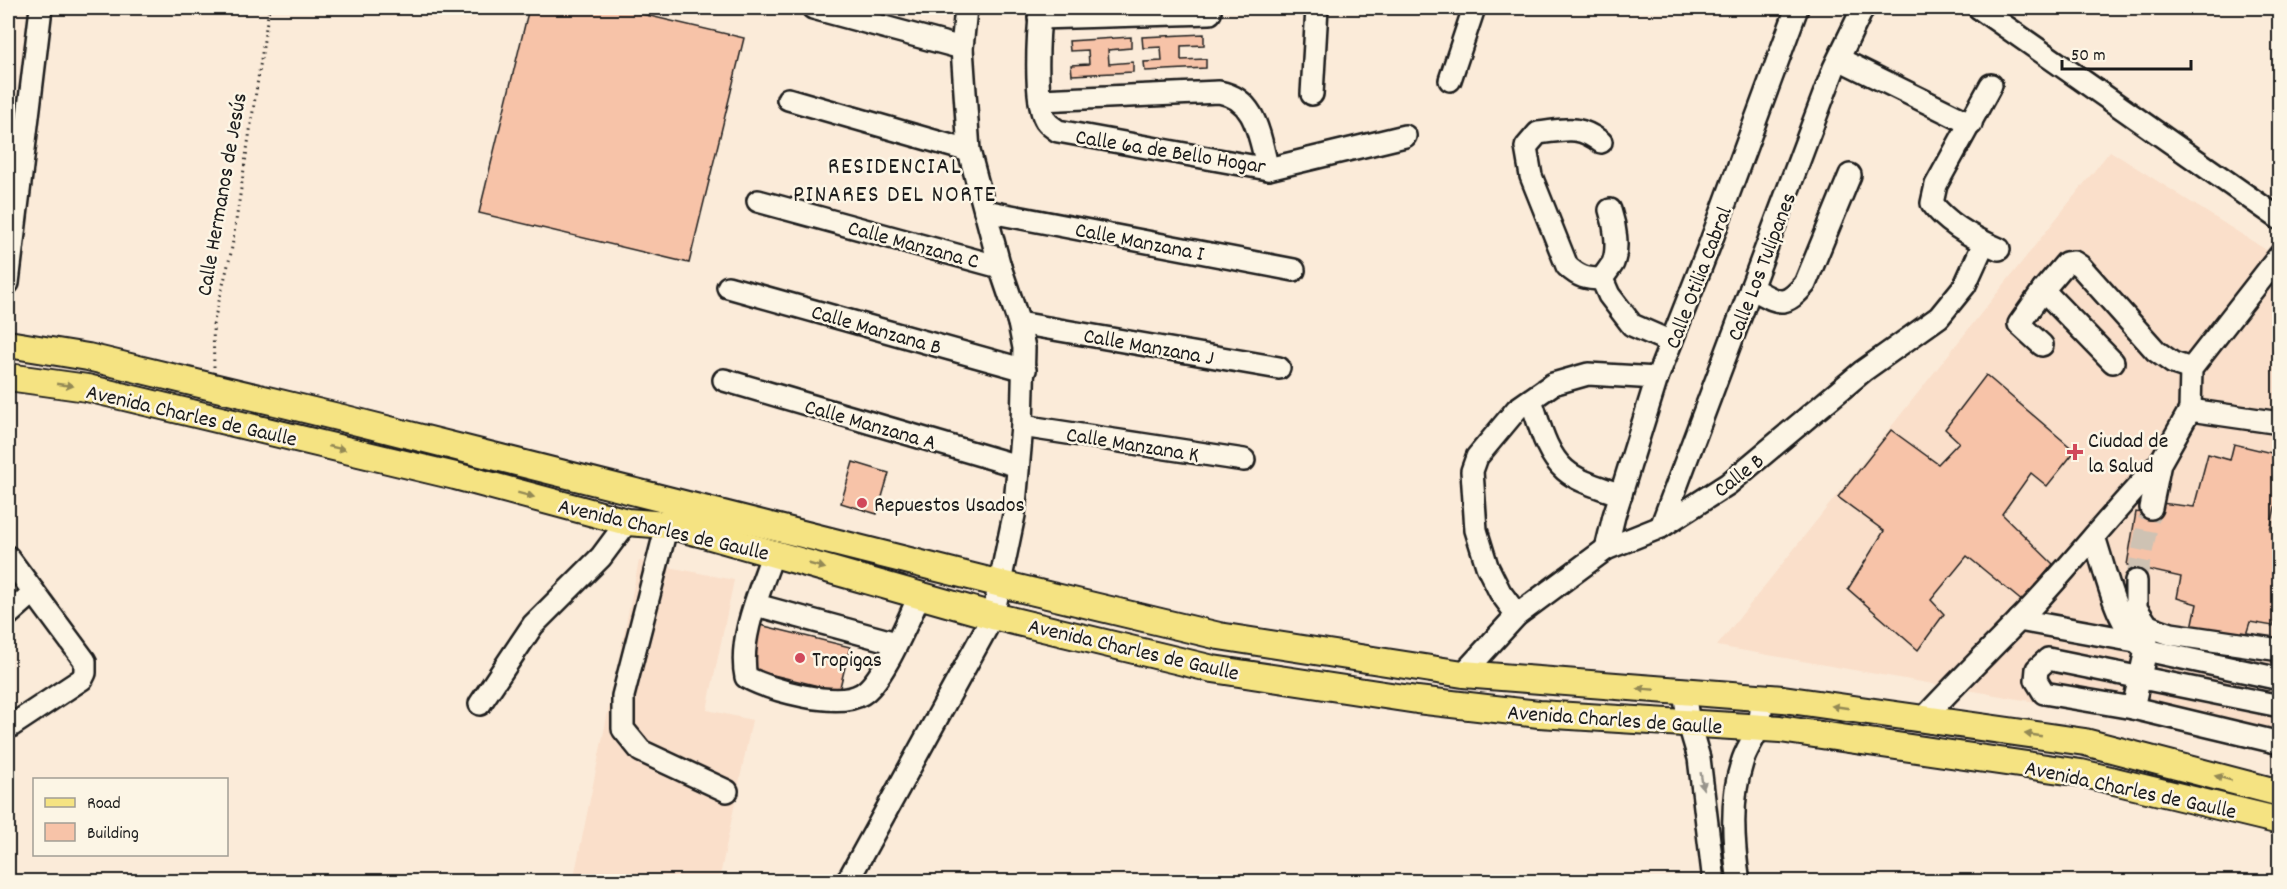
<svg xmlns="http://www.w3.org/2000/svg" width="2287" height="889" viewBox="0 0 2287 889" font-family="Dekko,sans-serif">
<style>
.built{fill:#fadfca}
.building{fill:#f7c3a8;stroke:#1c1c1c;stroke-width:1.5}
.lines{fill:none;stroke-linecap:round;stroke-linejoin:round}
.minor-tunnel{stroke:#cec2b3;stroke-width:21;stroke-dasharray:21 10;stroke-linecap:butt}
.minor-casing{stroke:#1c1c1c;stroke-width:26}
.major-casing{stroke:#1c1c1c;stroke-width:30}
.path{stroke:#1c1c1c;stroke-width:3;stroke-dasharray:1.5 4.5;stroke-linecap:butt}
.minor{stroke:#fcf5e5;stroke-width:21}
.major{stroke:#f5e382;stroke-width:26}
.oneway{fill:#938954}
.oneway2{fill:#97938b}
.poi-dot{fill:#d1495b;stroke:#fcf5e5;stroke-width:2}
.labels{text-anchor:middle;stroke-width:5;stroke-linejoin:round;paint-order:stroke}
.street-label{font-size:22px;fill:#1c1c1c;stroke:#fcf5e5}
.poi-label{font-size:22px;fill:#1c1c1c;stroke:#fcf5e5;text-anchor:start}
.neighbourhood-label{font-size:24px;letter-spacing:1.5px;fill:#1c1c1c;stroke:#fcf5e5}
</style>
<rect width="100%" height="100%" fill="#fbebd9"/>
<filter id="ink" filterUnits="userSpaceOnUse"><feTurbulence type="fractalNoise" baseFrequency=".0167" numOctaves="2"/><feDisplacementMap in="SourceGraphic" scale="12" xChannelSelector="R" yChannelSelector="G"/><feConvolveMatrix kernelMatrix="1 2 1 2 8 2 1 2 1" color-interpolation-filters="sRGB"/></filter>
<g filter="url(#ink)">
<g class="built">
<path d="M 2110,151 L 2279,258 L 2279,745 L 1717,646 Z"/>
<path d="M 639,561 L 734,580 L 707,710 L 752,720 L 719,881 L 573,882 Z"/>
</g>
<g class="building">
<path d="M 529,8 L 616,8 L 744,38 L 689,263 L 479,213 Z"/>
<path d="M 1204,34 L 1204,45 L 1181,46 L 1181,60 L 1206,59 L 1206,68 L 1145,71 L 1144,62 L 1162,61 L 1161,47 L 1143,48 L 1142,37 Z"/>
<path d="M 1131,37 L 1131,48 L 1108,50 L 1109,64 L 1133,62 L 1133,72 L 1072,75 L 1071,65 L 1089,64 L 1088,50 L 1070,51 L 1069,41 Z"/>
<path d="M 1986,375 L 2075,451 L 2047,486 L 2031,473 L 2002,514 L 2053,564 L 2023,602 L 1967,556 L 1931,600 L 1944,614 L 1918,650 L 1848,589 L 1884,531 L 1838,497 L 1891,430 L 1938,464 L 1959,442 L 1945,429 Z"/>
<path d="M 2234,444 L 2280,455 L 2280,483 L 2270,531 L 2280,533 L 2280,600 L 2273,626 L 2250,622 L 2244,641 L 2192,628 L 2197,604 L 2177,598 L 2181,577 L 2127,565 L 2136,512 L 2158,516 L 2161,503 L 2194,507 L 2208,454 L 2230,460 Z"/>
<path d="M 853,462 L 889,473 L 877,514 L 841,503 Z"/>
<path d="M 760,625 L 850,647 L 839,691 L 749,669 Z"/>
</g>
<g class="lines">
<path class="minor-tunnel" d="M 2136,581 L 2151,508"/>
<g class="minor-casing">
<g id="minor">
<path d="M 813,8 L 962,48"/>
<path d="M 1041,8 C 1038,32 1034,99 1045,119 C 1047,124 1054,128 1058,131 L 1268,169 L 1405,136"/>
<path d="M 1979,8 L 2280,219"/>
<path d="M 1039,18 L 1210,13"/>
<path d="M 1839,59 L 1971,124"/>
<path d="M 1450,80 L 1474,8"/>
<path d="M 1991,85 L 1936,185 L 1932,203 C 1948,225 1975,239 1999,249"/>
<path d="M 1312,94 L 1317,8"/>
<path d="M 788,99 L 969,151"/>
<path d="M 1040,100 L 1219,92 C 1257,99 1259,137 1268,169"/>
<path d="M 1601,142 C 1578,124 1565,130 1538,133 L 1526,147 L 1531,176 L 1567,266 C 1579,277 1586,279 1602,279 L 1609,295 L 1632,325 L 1671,342"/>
<path d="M 758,201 L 1000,267"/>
<path d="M 985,211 L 1294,270"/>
<path d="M 1602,279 C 1605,274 1610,268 1613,263 C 1619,248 1615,225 1610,210"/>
<path d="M 8,283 L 41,8"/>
<path d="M 728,287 L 1025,370"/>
<path d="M 1751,288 C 1778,302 1783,310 1805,284 L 1850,175"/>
<path d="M 1019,323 L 1279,368"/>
<path d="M 2042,345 L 2019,324 L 2043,290"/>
<path d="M 2113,362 L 2043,290 L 2066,263 L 2074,262 L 2080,266 L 2156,351 L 2173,363 L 2191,369"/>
<path d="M 724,380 L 1018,466"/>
<path d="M 1531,400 C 1539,423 1546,454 1565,470 C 1580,483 1603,488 1621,495"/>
<path d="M 2190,410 L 2280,423"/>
<path d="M 1022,426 L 1244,460"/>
<path d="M 2160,463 L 2190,410 L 2191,369 L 2280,255"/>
<path d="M 667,525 L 623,696 L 623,729 L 641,751 L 727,791"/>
<path d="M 1661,527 L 1834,68 L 1863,8"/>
<path d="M 2094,537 C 2107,574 2114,624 2146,650 L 2148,626 L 2136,608 L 2136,581"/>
<path d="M 1606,549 L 1614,516 L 1657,378 L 1710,244 L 1797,8"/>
<path d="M 773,553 C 760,591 738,638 746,677 C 770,690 837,709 862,694 C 883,682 908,619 920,595"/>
<path d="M 8,557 L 85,661 L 85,673 L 82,679 L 8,728"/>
<path d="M 756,605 L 896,643"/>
<path d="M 8,615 L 34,592"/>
<path d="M 1517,615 L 1500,592 L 1487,566 L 1476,530 L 1472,471 L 1477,457 L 1517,409 L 1553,384 L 1588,374 L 1657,378"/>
<path d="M 2019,620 L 2135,641"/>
<path d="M 2148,626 L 2171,634 L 2280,650"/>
<path d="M 1463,674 L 1517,615 L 1606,549 L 1661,527 L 1728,484 L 1863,371 L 1939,317 L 1965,285 L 1984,243"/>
<path d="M 1684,692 L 1689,724 L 1699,758 L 1714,882"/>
<path d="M 480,704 L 533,625 L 601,557 L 627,522"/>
<path d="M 2280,706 L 2048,659 L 2037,669 L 2036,680 L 2044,693 L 2133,708 L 2280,743"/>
<path d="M 2133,708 L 2146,650 L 2280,679"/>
<path d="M 1923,719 C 1954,685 1987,653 2019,620 C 2068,570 2111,513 2160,463 L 2151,508"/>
<path d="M 847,882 L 993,616 L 1014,515 L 1022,426 L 1024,348 L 1019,323 L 1000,267 L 969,151 L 962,48 L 966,8"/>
<path d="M 1739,882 C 1733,844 1730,799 1742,763 C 1745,751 1753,741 1758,729 C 1761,720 1761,707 1762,697"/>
</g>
</g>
<g class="major-casing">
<g id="major">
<path d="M 8,344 L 88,357 L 342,418 L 1001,584 L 1219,636 L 1463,674 L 1783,699 L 2085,742 L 2280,793"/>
<path d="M 8,377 L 87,388 L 455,476 L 627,522 L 667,525 L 707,535 L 993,616 L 1213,669 L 1417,700 L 1539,714 L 1780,729 L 2081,773 L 2280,821"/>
</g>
</g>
<path class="path" d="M 214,367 L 213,325 L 231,253 L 269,8"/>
<use href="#minor" class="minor"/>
<use href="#major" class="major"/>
</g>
<defs><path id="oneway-solid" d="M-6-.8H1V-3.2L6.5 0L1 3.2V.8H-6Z" transform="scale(1.5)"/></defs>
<g class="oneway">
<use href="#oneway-solid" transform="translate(65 385) rotate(8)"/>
<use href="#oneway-solid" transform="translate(337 448) rotate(13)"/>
<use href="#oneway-solid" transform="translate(526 495) rotate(15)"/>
<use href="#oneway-solid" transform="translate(817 566) rotate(16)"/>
<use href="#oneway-solid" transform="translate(1646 689) rotate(-175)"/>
<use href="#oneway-solid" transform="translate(1840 707) rotate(-172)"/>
<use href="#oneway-solid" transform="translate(2033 735) rotate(-172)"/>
<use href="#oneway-solid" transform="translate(2223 778) rotate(-165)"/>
</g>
<use class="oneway2" href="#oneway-solid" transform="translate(1702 781) rotate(81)"/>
</g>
<g class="poi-dot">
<path d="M2072 443h6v6h6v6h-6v6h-6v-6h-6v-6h6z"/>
<circle cx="862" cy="503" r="6"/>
<circle cx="800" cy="658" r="6"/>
</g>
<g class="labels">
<g class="street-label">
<text transform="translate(1171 150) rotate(9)" y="8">Calle 6a de Bello Hogar</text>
<text transform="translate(220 194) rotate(-80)" y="8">Calle Hermanos de Jesús</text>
<text transform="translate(1140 240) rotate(11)" y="8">Calle Manzana I</text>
<text transform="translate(914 243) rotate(15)" y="8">Calle Manzana C</text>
<text transform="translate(1760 266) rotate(-69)" y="8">Calle Los Tulipanes</text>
<text transform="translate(1697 277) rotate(-69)" y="8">Calle Otilia Cabral</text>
<text transform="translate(877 328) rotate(16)" y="8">Calle Manzana B</text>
<text transform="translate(1149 345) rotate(10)" y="8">Calle Manzana J</text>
<text transform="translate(192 414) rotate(13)" y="8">Avenida Charles de Gaulle</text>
<text transform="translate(871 423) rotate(16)" y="8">Calle Manzana A</text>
<text transform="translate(1133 443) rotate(9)" y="8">Calle Manzana K</text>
<text transform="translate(1738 474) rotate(-38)" y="8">Calle B</text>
<text transform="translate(664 528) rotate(13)" y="8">Avenida Charles de Gaulle</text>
<text transform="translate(1134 648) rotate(13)" y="8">Avenida Charles de Gaulle</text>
<text transform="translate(1615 718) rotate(4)" y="8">Avenida Charles de Gaulle</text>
<text transform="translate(2131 788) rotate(12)" y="8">Avenida Charles de Gaulle</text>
</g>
<g class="poi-label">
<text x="2088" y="447">Ciudad de<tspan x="2088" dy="25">la Salud</tspan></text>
<text x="874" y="511">Repuestos Usados</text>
<text x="812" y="666">Tropigas</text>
</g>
<g class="neighbourhood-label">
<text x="895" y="173">RESIDENCIAL<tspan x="895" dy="28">PINARES DEL NORTE</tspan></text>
</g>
</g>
<rect width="2287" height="889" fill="none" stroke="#fcf5e5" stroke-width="30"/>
<rect x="15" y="15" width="2257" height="859" fill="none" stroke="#1c1c1c" stroke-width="2" filter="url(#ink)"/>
<rect x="33" y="778" width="195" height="78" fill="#fcf5e5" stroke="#a29e95" stroke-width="1.5"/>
<rect x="45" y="798" width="30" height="9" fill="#f5e382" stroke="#a29e95" stroke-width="1.5"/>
<text x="87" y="808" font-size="18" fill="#1c1c1c">Road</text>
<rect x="45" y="823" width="30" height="18" fill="#f7c3a8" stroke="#a29e95" stroke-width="1.5"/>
<text x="87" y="838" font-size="18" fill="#1c1c1c">Building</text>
<path d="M2062 60v9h129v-9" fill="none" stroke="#1c1c1c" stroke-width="3"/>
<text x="2071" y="60" font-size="18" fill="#1c1c1c" stroke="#fcf5e5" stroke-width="4.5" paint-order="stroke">50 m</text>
</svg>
